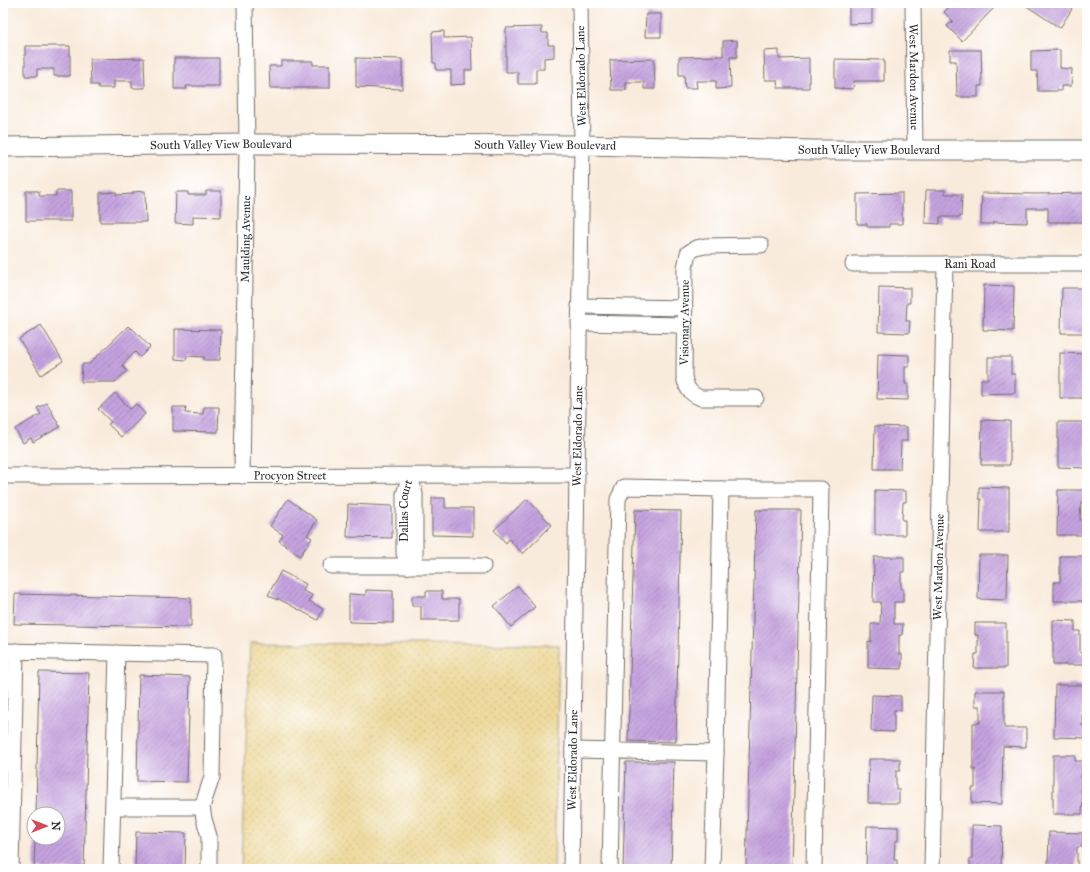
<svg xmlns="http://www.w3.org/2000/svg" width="1090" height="872" viewBox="0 0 1090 872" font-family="'IM FELL Great Primer',serif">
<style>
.sand{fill:url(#sand-dots);stroke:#8c8264}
.building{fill:url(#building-hatch)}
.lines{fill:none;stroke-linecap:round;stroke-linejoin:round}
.minor-casing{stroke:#736e69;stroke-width:17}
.major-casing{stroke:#736e69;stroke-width:21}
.minor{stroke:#fff;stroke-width:15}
.major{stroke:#fff;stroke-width:19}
.labels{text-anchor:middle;stroke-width:3;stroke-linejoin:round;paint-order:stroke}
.street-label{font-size:12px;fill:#2b2b2b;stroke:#fff}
</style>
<defs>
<pattern id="sand-dots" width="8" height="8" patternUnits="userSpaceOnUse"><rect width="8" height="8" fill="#eeda9e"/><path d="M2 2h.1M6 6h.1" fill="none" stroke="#cb8" stroke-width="1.8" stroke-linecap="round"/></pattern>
<pattern id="building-hatch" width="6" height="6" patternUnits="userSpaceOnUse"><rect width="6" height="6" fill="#c5a2df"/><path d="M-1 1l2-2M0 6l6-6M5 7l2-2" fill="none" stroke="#a084b5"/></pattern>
</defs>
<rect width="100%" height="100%" fill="#fff"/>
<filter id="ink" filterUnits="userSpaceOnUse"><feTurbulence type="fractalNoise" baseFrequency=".025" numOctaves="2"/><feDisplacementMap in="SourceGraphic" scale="8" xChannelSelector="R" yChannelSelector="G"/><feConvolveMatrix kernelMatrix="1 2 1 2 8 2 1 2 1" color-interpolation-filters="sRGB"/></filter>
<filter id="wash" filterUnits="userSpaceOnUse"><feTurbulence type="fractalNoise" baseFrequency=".012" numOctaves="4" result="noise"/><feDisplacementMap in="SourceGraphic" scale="16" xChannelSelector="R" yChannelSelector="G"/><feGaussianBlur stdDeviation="0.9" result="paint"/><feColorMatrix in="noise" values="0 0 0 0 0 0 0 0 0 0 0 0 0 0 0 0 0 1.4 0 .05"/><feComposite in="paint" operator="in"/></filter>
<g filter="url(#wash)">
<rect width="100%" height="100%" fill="#f9ebdb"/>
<path class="sand" d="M 250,643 L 559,645 L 554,869 L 241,869 Z"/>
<g id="blocks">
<g class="building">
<path d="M 849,3 L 872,3 L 872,23 L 849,24 Z"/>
<path d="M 959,3 L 989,3 L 994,8 L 962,41 L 947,26 L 953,21 L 944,12 L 952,4 L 955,7 Z"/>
<path d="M 1022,3 L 1064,3 L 1072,9 L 1060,28 Z"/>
<path d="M 646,14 L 661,14 L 661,37 L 645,37 Z"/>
<path d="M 542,27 L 542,33 L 548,33 L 548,45 L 554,45 L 554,57 L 544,58 L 544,69 L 536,69 L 536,84 L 518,84 L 518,72 L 506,72 L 506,28 Z"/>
<path d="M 444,31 L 444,38 L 471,37 L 472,70 L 465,70 L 465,84 L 451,85 L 451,70 L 436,70 L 436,63 L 433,63 L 432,32 Z"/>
<path d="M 737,40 L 737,57 L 730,57 L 731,88 L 716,89 L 716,81 L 696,81 L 697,88 L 685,88 L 684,75 L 679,75 L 679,57 L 723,56 L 723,41 Z"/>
<path d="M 25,46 L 70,46 L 70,76 L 54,76 L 54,69 L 37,69 L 37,76 L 25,76 Z"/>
<path d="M 779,50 L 779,59 L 809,58 L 809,88 L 778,88 L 777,80 L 765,80 L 764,51 Z"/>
<path d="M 950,50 L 981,50 L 982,86 L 978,86 L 978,97 L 957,97 L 956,61 L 950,61 Z"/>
<path d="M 1060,50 L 1060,68 L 1072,69 L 1071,86 L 1061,86 L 1061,91 L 1038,91 L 1037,71 L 1031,71 L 1031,51 Z"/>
<path d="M 144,58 L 145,88 L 132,88 L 132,81 L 114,81 L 114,88 L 98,88 L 98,85 L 91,85 L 90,59 Z"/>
<path d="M 174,58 L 219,58 L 219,86 L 186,86 L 187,89 L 174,89 Z"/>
<path d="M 356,58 L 402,59 L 402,89 L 356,87 Z"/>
<path d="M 654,59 L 655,89 L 644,89 L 644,82 L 626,82 L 626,90 L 611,90 L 610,60 Z"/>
<path d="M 835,59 L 884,60 L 884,81 L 854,81 L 853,89 L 835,88 Z"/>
<path d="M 281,61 L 313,61 L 313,65 L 330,65 L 330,88 L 270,88 L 269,66 L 281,66 Z"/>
<path d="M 926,190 L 945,190 L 945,194 L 962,194 L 961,217 L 940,217 L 940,224 L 925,223 Z"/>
<path d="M 26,191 L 39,191 L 39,196 L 56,196 L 56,191 L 71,191 L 71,221 L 26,221 Z"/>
<path d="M 145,191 L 146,222 L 100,222 L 100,193 L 116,192 L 116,195 L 133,194 L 133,192 Z"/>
<path d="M 206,191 L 221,191 L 221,217 L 193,216 L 193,224 L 175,223 L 176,192 L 188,192 L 188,195 L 206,195 Z"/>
<path d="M 902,193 L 902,224 L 889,224 L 889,227 L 867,227 L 867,224 L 857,224 L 857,194 Z"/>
<path d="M 982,193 L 1037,194 L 1087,193 L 1087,222 L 1048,222 L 1048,208 L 1027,208 L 1027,223 L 993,222 L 993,224 L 981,224 Z"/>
<path d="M 984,285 L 1014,286 L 1013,331 L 983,330 Z"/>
<path d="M 879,287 L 910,288 L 910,303 L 907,303 L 906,321 L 910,321 L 909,333 L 878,332 Z"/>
<path d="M 1062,288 L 1087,288 L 1087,333 L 1061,333 Z"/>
<path d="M 41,325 L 63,361 L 41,375 L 19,339 Z"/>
<path d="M 128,326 L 131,329 L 132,328 L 150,347 L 140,357 L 135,352 L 122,365 L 127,371 L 115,382 L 81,382 L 82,364 L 89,364 Z"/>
<path d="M 175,329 L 221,330 L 220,360 L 204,360 L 204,357 L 187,356 L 186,360 L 175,359 Z"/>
<path d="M 1060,353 L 1087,354 L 1087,398 L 1060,398 Z"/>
<path d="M 878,354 L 909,355 L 909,367 L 905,367 L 905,384 L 908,384 L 908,400 L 877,399 Z"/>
<path d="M 988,357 L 1011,357 L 1011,374 L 1015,374 L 1015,393 L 981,394 L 981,379 L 988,379 Z"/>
<path d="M 115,393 L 130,409 L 136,404 L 145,414 L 121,437 L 108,424 L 111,422 L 98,409 Z"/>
<path d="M 47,403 L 60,427 L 33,442 L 31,438 L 23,443 L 15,429 L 41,414 L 37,408 Z"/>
<path d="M 173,407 L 186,407 L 185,413 L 203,414 L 204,407 L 219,407 L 218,432 L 173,431 Z"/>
<path d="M 982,420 L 1010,421 L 1010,465 L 981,465 Z"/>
<path d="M 1058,422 L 1087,422 L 1086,456 L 1087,456 L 1087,468 L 1058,467 Z"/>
<path d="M 875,426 L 907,427 L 907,441 L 901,441 L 900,469 L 874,469 Z"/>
<path d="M 979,487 L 1009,488 L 1009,532 L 980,532 L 981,499 L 979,499 Z"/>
<path d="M 875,490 L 906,491 L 906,502 L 903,502 L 902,520 L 905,520 L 905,535 L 875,535 Z"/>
<path d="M 1058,490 L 1087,490 L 1087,502 L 1081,502 L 1080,520 L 1087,520 L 1087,535 L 1057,535 Z"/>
<path d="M 432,498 L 445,498 L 445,508 L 473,508 L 473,536 L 432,535 Z"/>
<path d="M 288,499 L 317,520 L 307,535 L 312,538 L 300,556 L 279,541 L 283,535 L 270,526 Z"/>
<path d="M 527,499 L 552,525 L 523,554 L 509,539 L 506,543 L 494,530 Z"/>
<path d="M 348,504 L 392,506 L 392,538 L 347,537 Z"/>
<path d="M 635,510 L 681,511 L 676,742 L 628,741 Z"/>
<path d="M 756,510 L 801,510 L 792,869 L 746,869 Z"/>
<path d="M 979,555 L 1008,555 L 1007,600 L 978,599 Z"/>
<path d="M 1060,556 L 1086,556 L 1086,571 L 1083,571 L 1083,590 L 1086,590 L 1086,601 L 1054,601 L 1054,582 L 1060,582 Z"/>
<path d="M 874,557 L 904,557 L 904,572 L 901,572 L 901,589 L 903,589 L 903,602 L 894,602 L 894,624 L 903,624 L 902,635 L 899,635 L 899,654 L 902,654 L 902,669 L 868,668 L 868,641 L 871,642 L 871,624 L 880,624 L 881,602 L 873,602 Z"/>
<path d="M 281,571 L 306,584 L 303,591 L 312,595 L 309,601 L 323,609 L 318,620 L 277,598 L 277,600 L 268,595 Z"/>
<path d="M 518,586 L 535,607 L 511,627 L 494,606 Z"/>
<path d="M 366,590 L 393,591 L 393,623 L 349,622 L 349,594 L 366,595 Z"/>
<path d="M 426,591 L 442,591 L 442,599 L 459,599 L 459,620 L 421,620 L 421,606 L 412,606 L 412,596 L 426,596 Z"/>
<path d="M 15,594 L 191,598 L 191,627 L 14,624 Z"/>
<path d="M 1053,620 L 1075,621 L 1075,631 L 1080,631 L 1080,653 L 1086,653 L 1086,665 L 1053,665 Z"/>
<path d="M 975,623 L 1006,623 L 1006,668 L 974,668 L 975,654 L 978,654 L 978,635 L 975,635 Z"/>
<path d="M 39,672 L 89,673 L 84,869 L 34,869 L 35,838 L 58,838 L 58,814 L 36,814 Z"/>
<path d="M 139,675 L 190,677 L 187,782 L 137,781 Z"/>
<path d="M 1055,685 L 1086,685 L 1086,708 L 1082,708 L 1082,726 L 1085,726 L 1085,738 L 1054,737 Z"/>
<path d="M 975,691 L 1004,691 L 1004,728 L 1026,728 L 1026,747 L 1003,746 L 1002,804 L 972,803 L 972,788 L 975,788 L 975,769 L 973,769 L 973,723 L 980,723 L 980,706 L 975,706 Z"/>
<path d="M 872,695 L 901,696 L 901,710 L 894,710 L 894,732 L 871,731 Z"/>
<path d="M 1053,755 L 1075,755 L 1075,761 L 1084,761 L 1084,774 L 1081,774 L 1081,792 L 1083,792 L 1082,814 L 1053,814 Z"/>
<path d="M 869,759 L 900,759 L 900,771 L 896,771 L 896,789 L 899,789 L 899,803 L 868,803 Z"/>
<path d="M 626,762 L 674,762 L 671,869 L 623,869 Z"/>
<path d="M 972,825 L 1002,826 L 1001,869 L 970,869 L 970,859 L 972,859 Z"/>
<path d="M 867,826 L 898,827 L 898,841 L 895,841 L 894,860 L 897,860 L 897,869 L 866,869 Z"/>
<path d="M 136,832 L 186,833 L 185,869 L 135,869 Z"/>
<path d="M 1049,832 L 1083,833 L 1082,847 L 1077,847 L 1077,867 L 1048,866 Z"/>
</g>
</g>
</g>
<g filter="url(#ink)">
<use href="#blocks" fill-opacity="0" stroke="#736e69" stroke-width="1"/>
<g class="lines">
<g class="minor-casing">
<g id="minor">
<path id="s1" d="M 913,3 L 915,150"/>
<path id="s2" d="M 853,264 L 1087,264"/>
<path d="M 579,306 L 685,308"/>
<path d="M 579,323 L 684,325"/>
<path id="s3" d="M 756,398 L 701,398 C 690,394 686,388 684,376 L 685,268 L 688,253 L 696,248 L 705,246 L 761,245"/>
<path id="s4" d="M 3,476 L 576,475"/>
<path id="s5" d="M 242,476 L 247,144 L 245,3"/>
<path d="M 721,489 L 821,489 L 814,869"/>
<path d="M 331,566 L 483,566"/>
<path d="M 408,566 L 415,555 L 415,494 L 410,476"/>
<path id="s6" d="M 408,566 L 404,553 L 404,494 L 410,476"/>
<path d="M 3,651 L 214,655 L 212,777 L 202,807 L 204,819 L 209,836 L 209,869"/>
<path d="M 573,750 L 716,753 L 721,489 L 624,487 L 618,499 L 610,869"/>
<path d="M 113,807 L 202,807"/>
<path d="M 11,869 L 16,651"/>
<path d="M 111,869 L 117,653"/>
<path id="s7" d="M 571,869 L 582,145 L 580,3"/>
<path d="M 712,869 L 716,753"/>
<path id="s8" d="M 932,869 L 945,264"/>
</g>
</g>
<g class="major-casing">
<g id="major">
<path id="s9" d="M 3,147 L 247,144 L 582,145 L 814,150 L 1087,150"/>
</g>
</g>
<use href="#minor" class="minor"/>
<use href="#major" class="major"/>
</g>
</g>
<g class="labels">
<g class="street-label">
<text transform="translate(581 76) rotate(-91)" y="4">West Eldorado Lane</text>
<text dy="4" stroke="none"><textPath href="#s1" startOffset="74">West Mardon Avenue</textPath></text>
<text dy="4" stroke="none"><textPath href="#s9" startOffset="218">South Valley View Boulevard</textPath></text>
<text dy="4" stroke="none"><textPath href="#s9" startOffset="542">South Valley View Boulevard</textPath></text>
<text dy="4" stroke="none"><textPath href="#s9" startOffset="866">South Valley View Boulevard</textPath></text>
<text dy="4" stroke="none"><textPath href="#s5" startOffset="237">Maulding Avenue</textPath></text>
<text dy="4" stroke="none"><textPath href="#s2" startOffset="117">Rani Road</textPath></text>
<text dy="4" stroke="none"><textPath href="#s3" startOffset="138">Visionary Avenue</textPath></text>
<text dy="4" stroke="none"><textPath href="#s7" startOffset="433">West Eldorado Lane</textPath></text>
<text dy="4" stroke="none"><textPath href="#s4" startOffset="287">Procyon Street</textPath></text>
<text dy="4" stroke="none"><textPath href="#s6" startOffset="56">Dallas Court</textPath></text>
<text dy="4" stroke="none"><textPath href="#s8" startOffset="302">West Mardon Avenue</textPath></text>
<text dy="4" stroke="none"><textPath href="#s7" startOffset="109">West Eldorado Lane</textPath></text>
</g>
</g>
<rect width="1090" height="872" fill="none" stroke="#fff" stroke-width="16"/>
<g transform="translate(46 826) rotate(90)"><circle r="19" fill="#ffffff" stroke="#aaaaaa"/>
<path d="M0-3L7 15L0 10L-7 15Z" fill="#d1495b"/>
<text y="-6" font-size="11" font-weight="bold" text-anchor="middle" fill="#2b2b2b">N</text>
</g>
</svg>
